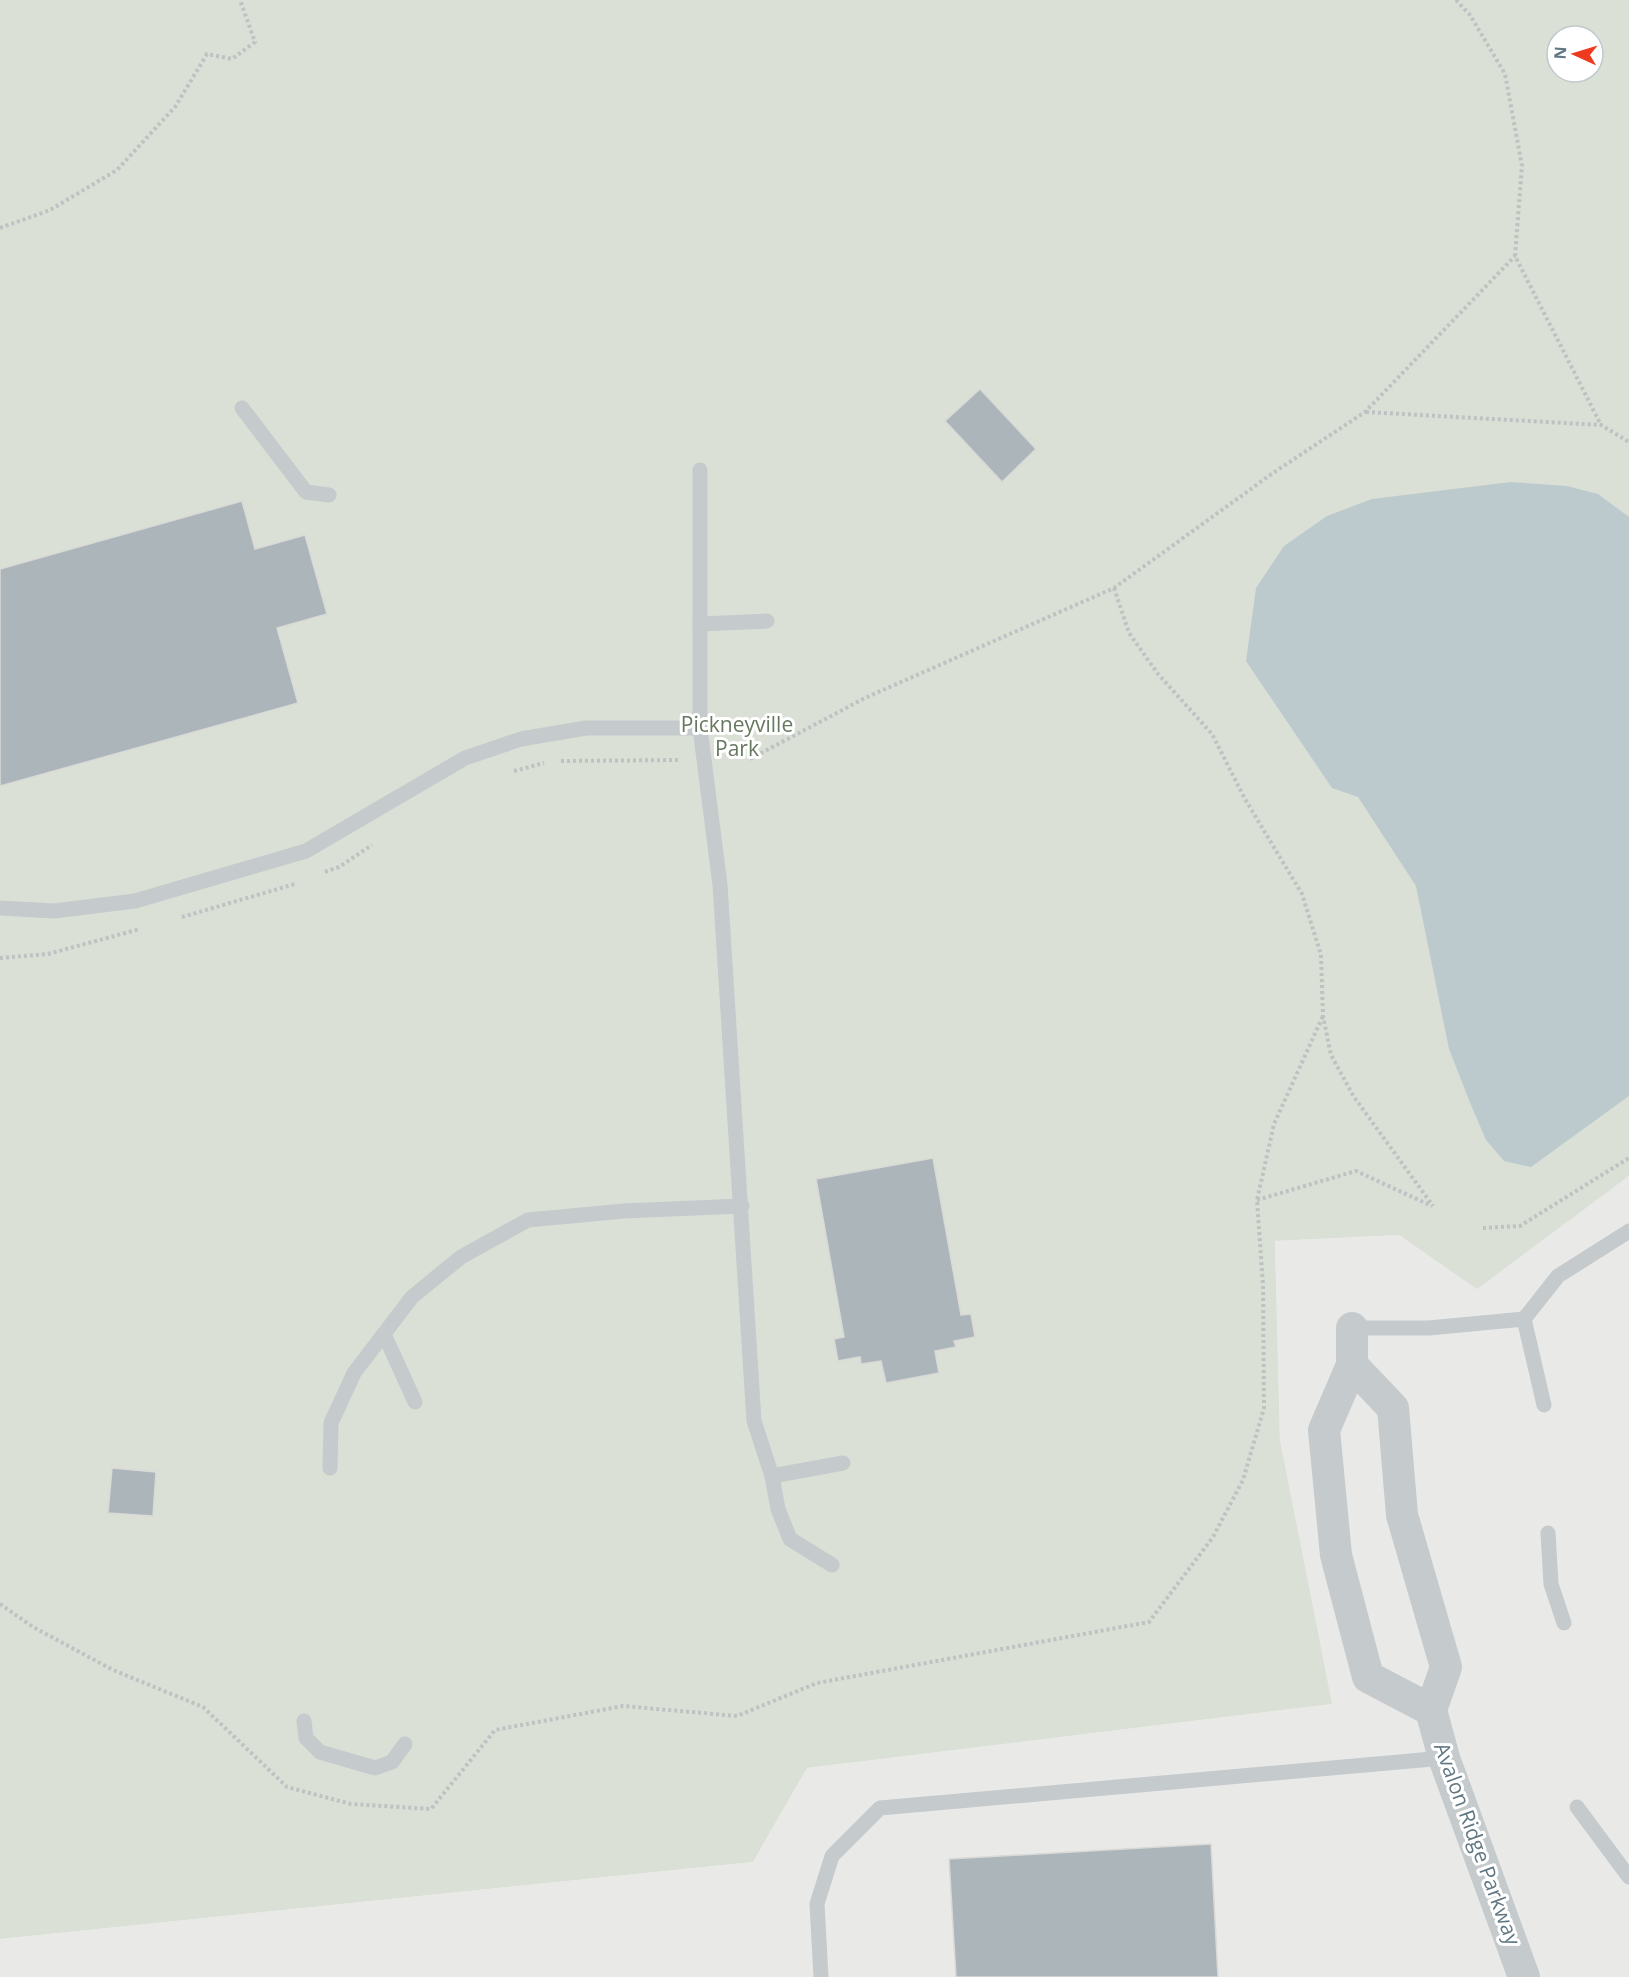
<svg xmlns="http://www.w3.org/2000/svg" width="1629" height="1977" viewBox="0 0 1629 1977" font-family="'Open Sans',sans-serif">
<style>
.built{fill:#e9e9e8}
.green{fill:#dae0d5;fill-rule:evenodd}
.water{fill:#bccacd}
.building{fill:#acb6ba;stroke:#d9d9d7;stroke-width:1.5}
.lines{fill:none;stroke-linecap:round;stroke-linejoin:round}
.path{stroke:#bec2c3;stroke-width:4;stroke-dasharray:3 3;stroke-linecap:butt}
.service{stroke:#c5cacd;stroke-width:15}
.minor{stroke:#c5cacd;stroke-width:32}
.labels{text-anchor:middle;stroke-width:6;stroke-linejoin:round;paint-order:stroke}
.park-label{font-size:21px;fill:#677960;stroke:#fff}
.street-label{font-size:21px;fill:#617782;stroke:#fff}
</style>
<rect width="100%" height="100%" fill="#f8f8f5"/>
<path class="built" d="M 1629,1176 L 1629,1977 L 0,1977 L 0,1939 L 753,1862 L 807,1768 L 1331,1704 L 1280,1440 L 1275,1241 L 1399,1235 L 1477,1288 Z"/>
<path class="green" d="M 0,0 L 1629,0 L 1629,1176 L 1477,1289 L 1399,1235 L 1275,1241 L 1280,1440 L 1332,1704 L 807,1768 L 753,1862 L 0,1939 ZM 1557,36 L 1593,36 L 1593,72 L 1557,72 Z"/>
<path class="water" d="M 1511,482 L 1567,486 L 1598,494 L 1629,517 L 1629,1096 L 1531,1167 L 1504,1161 L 1486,1140 L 1471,1105 L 1449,1049 L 1416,886 L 1358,797 L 1332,788 L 1246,661 L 1256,588 L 1284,546 L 1327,516 L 1372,499 Z"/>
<g class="building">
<path d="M 980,389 L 1036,449 L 1002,482 L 945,421 Z"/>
<path d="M 242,501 L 255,549 L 305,535 L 327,614 L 277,628 L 298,703 L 0,786 L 0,569 Z"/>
<path d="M 933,1158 L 961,1315 L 971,1314 L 975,1337 L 954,1341 L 956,1347 L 935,1351 L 939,1373 L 886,1383 L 881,1361 L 861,1364 L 860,1357 L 838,1361 L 834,1339 L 844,1337 L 816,1179 Z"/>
<path d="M 112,1468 L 156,1472 L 153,1516 L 108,1513 Z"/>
<path d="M 1211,1844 L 1218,1977 L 956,1977 L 949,1859 Z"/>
</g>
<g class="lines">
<g class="path">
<path d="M 1456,0 L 1470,15 L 1505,74 L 1522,166 L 1515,256 L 1601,425"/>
<path d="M 0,228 L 50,210 L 117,170 L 175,107 L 207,54 L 232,59 L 255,42 L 240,0"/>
<path d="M 1366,412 L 1601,425 L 1629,442"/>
<path d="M 1114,588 L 1129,633 L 1158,674 L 1212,734 L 1245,799 L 1302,894 L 1321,955 L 1323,1016 L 1331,1055 L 1354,1097 L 1433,1206"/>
<path d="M 750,759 L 865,698 L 1114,588 L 1273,473 L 1365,412 L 1515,256"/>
<path d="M 561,761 L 679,760"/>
<path d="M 514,771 L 544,763"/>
<path d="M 325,872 L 339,867 L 372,845"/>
<path d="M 182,917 L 295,884"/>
<path d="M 0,958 L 48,954 L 140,929"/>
<path d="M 1257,1200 L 1356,1171 L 1432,1206"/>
<path d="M 1483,1228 L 1520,1226 L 1629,1158"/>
<path d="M 0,1604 L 33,1627 L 113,1670 L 203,1707 L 287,1787 L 351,1804 L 431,1809 L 495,1730 L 623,1706 L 737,1716 L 817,1683 L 1149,1622 L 1213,1537 L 1243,1480 L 1264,1408 L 1263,1285 L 1257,1200 L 1274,1124 L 1323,1016"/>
</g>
<g class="service">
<path d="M 242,408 L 306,492 L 329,495"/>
<path d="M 700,624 L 767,621"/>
<path d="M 700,728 L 720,885 L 754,1421 L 772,1476 L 843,1463"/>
<path d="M 0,908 L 54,911 L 135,901 L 306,851 L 465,758 L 521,739 L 586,728 L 700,728 L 700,470"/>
<path d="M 1524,1319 L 1558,1276 L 1629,1231"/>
<path d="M 1352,1328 L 1429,1328 L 1524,1319 L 1544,1405"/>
<path d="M 384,1334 L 415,1402"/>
<path d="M 330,1468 L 331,1423 L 354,1373 L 412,1297 L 461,1257 L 528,1220 L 624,1211 L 742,1206"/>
<path d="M 772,1476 L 778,1509 L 790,1539 L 832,1565"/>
<path d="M 1548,1533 L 1551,1584 L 1564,1623"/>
<path d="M 304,1721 L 306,1738 L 320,1752 L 375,1768 L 392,1762 L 405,1744"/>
<path d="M 1577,1807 L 1629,1877"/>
<path d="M 821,1977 L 817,1904 L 832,1856 L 880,1808 L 1444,1758"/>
</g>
<g class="minor">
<path d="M 1352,1328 L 1352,1365 L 1324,1430 L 1336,1555 L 1368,1677 L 1431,1710"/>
<path d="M 1352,1365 L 1393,1408 L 1402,1515 L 1446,1667 L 1431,1710 L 1444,1758 L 1524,1977"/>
</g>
</g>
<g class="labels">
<g class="park-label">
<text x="737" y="732">Pickneyville<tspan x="737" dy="24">Park</tspan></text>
</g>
<g class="street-label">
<text transform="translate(1477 1844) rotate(70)" y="7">Avalon Ridge Parkway</text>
</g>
</g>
<g transform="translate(1575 54) rotate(274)"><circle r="28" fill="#ffffff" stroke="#c0c9cd" stroke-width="1.5"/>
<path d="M0-4.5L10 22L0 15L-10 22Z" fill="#ee3a1f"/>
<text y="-9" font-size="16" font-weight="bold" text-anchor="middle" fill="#617782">N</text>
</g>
</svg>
